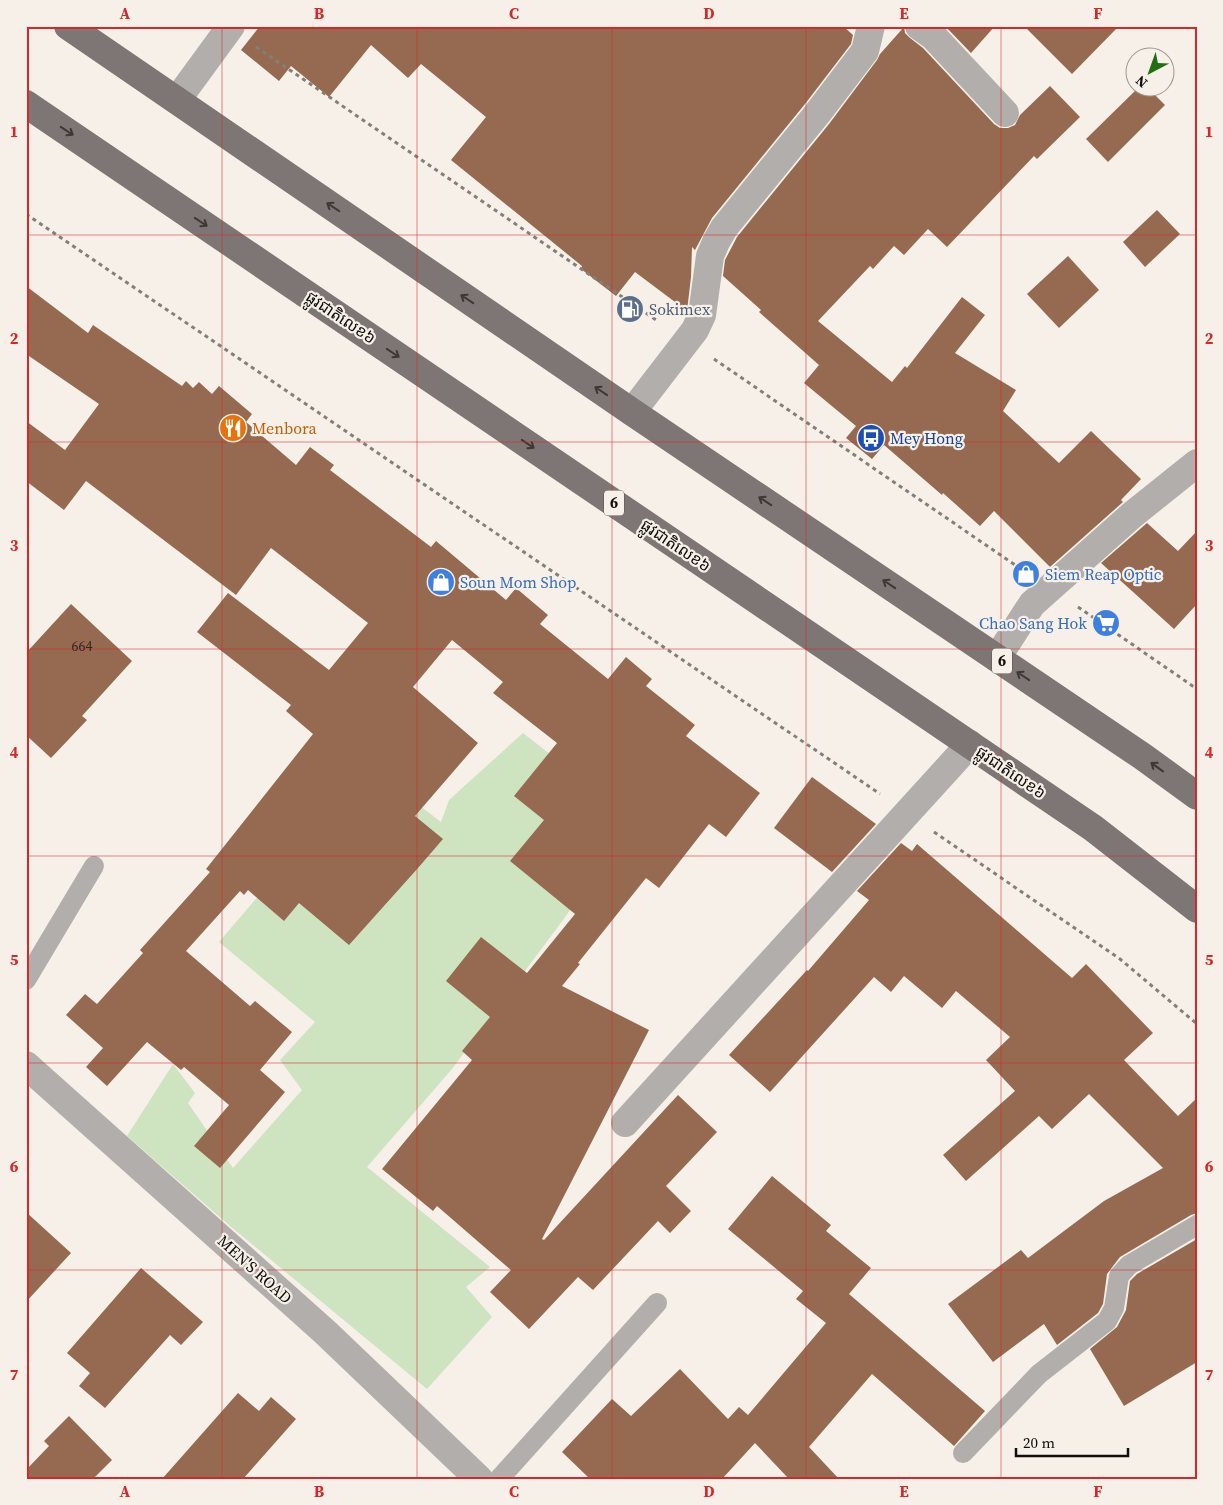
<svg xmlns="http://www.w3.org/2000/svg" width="1223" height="1505" viewBox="0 0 1223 1505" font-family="'Source Serif 4','Noto Sans Khmer',serif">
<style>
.green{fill:#cee3c0}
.building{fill:#966a50}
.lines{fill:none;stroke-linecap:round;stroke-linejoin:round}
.path{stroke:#837f7a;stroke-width:3;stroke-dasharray:4 4;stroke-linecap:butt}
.lane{stroke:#b2aeac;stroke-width:20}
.street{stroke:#b2aeac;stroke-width:28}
.primary{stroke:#7e7674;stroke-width:28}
.oneway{stroke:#3d3836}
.grid{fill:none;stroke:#d62828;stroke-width:1;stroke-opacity:0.55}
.labels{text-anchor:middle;stroke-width:4.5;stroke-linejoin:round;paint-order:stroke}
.number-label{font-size:14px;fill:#32261e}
.shield{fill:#f6f0e9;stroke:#56524f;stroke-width:1}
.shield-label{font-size:15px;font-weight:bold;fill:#110f0d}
.service-label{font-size:16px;fill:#4e5e75;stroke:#f6f0e9;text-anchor:start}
.street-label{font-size:16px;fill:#110f0d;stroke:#f6f0e9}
.food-label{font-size:16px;fill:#c56008;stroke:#f6f0e9;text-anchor:start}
.transit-label{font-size:16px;fill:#164399;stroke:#f6f0e9;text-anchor:start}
.shop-label{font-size:16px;fill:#366cbe;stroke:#f6f0e9;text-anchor:start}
.neatline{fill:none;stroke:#d62828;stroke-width:2}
.grid-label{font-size:16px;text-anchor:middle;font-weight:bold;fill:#d62828}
</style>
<rect width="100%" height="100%" fill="#f6f0e9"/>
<path class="green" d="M 523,733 L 634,820 L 563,920 L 452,1069 L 367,1167 L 490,1267 L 466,1287 L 492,1317 L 427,1389 L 230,1226 L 127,1136 L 173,1064 L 195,1093 L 188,1103 L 233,1168 L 302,1090 L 280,1060 L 315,1022 L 219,942 L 369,767 L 441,822 L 449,800 Z"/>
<g class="building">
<path d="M 260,26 L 843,26 L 853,35 L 851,44 L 805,104 L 712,218 L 695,250 L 692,247 L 691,277 L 687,311 L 635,272 L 616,296 L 581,269 L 582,266 L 451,160 L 486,117 L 421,64 L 408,78 L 371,45 L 329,97 L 291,66 L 279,81 L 241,50 Z"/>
<path d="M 945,26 L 995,26 L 971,53 Z"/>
<path d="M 1024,26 L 1119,26 L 1072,74 Z"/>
<path d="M 904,27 L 905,33 L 910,38 L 923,48 L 994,124 L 1000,128 L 1008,128 L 1015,125 L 1020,115 L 1050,86 L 1080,117 L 1037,159 L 1034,156 L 947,247 L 928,229 L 904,255 L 894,246 L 873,269 L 870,266 L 818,321 L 892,382 L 905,366 L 907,368 L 962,297 L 985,315 L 955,353 L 1016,390 L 1003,411 L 1059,463 L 1091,431 L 1141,479 L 1121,500 L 1123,502 L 1050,567 L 994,511 L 980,526 L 943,493 L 942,495 L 884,445 L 872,459 L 846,438 L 856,426 L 804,383 L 819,365 L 759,312 L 761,310 L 723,276 L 725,260 L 737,237 L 829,124 L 877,60 L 880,54 Z"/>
<path d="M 1138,88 L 1148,88 L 1165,105 L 1108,162 L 1086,139 Z"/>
<path d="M 1157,210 L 1180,234 L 1145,267 L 1123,242 Z"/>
<path d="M 1068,256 L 1099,290 L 1059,328 L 1027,294 Z"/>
<path d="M 26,286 L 88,333 L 93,325 L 182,386 L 186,381 L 193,388 L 199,382 L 212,394 L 219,386 L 252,414 L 246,422 L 296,465 L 310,447 L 334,465 L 330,470 L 431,547 L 436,541 L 506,600 L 516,588 L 548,615 L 540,624 L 608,679 L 626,657 L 652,679 L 646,686 L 695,725 L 686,736 L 760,793 L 726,837 L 709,824 L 659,888 L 646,878 L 578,963 L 580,964 L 562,986 L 649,1030 L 542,1239 L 544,1240 L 678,1095 L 717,1132 L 666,1186 L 691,1211 L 670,1233 L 658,1221 L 593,1290 L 578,1277 L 529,1329 L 490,1292 L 511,1270 L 437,1206 L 433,1211 L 382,1169 L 472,1060 L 462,1051 L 490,1017 L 446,981 L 481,937 L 527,973 L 575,914 L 510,861 L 544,820 L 514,796 L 557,743 L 493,693 L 503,682 L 452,640 L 413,687 L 478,743 L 415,816 L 443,839 L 418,868 L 349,945 L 299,903 L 284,921 L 248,890 L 244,895 L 240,891 L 186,951 L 250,1006 L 255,1001 L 292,1032 L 260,1070 L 285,1092 L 220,1168 L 194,1146 L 229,1105 L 184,1067 L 181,1070 L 147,1042 L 107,1086 L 86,1067 L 103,1048 L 66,1015 L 85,994 L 97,1004 L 143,953 L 140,950 L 210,872 L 206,869 L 313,734 L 286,711 L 291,705 L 197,632 L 228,593 L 329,670 L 368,623 L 271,548 L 236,595 L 86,481 L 64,510 L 26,481 L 26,421 L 65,450 L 99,404 L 26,354 Z"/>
<path d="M 1147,523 L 1178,551 L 1197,531 L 1197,604 L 1174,629 L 1101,563 Z"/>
<path d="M 71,604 L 132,661 L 82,716 L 87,720 L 51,758 L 26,735 L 26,653 Z"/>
<path d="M 812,777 L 876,824 L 832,872 L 774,828 Z"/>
<path d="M 901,843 L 912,851 L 917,844 L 1072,978 L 1086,964 L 1153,1033 L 1124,1060 L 1178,1116 L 1197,1098 L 1197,1213 L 1191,1215 L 1120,1257 L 1107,1274 L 1103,1304 L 1098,1313 L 1057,1345 L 1044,1324 L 993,1362 L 948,1304 L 1021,1250 L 1028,1258 L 1104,1201 L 1163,1168 L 1089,1094 L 1052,1129 L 1039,1116 L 966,1181 L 943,1155 L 1015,1091 L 986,1060 L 1010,1037 L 956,991 L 942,1008 L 904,976 L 891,992 L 874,977 L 770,1092 L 729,1055 L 807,970 L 808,971 L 869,900 L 857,891 Z"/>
<path d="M 772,1176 L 831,1225 L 826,1231 L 871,1268 L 849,1294 L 985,1411 L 954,1446 L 872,1374 L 809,1447 L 839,1479 L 789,1479 L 755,1443 L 722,1479 L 590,1479 L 562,1452 L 612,1399 L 631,1416 L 680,1369 L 728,1419 L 739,1407 L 748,1415 L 826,1323 L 796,1299 L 803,1291 L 728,1229 Z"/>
<path d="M 26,1212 L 71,1253 L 26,1302 Z"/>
<path d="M 1197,1239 L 1197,1362 L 1124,1406 L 1090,1349 L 1117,1327 L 1126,1310 L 1130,1281 L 1137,1274 Z"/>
<path d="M 141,1268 L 203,1322 L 181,1345 L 170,1335 L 105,1408 L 79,1386 L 90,1373 L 67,1353 Z"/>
<path d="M 238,1393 L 259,1411 L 271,1397 L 296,1419 L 243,1479 L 162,1479 Z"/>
<path d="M 69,1416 L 112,1460 L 93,1479 L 26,1479 L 26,1470 L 49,1446 L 44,1441 Z"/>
</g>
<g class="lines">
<g class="path">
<path d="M 256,47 L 659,322"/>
<path d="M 26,214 L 880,794"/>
<path d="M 714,359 L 1021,569"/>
<path d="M 1078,607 L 1197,689"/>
<path d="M 934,832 L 1120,959 L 1197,1024"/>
</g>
<g class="lane">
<path d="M 26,980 L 94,866"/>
<path d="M 963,1453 L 1039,1374 L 1107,1321 L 1114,1308 L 1119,1276 L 1129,1265 L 1197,1225"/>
<path d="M 499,1479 L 657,1303"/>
</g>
<g class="street">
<path d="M 919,26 L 933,36 L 1005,113"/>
<path d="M 177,100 L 231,26"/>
<path d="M 632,412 L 695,330 L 702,315 L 710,256 L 716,242 L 724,228 L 817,114 L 865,51 L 871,26"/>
<path d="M 997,658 L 1032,604 L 1132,515 L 1197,463"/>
<path d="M 26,1065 L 325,1332 L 479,1479"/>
<path d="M 625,1123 L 970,744"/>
</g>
<g class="primary">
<path d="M 68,26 L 632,412 L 1142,756 L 1197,796"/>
<path d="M 26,104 L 1093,828 L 1197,909"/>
</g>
</g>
<defs><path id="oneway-shaft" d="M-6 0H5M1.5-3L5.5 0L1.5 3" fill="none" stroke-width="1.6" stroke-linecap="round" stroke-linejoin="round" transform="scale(1.25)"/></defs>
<g class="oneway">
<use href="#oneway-shaft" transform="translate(67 131) rotate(34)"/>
<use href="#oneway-shaft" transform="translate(333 207) rotate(-146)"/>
<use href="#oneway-shaft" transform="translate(201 222) rotate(34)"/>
<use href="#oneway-shaft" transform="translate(467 299) rotate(-146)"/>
<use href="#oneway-shaft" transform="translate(393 353) rotate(34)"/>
<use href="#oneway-shaft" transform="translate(601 391) rotate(-146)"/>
<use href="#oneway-shaft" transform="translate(528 444) rotate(34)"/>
<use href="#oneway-shaft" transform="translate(765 501) rotate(-146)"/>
<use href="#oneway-shaft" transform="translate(889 584) rotate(-146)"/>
<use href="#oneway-shaft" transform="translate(1023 676) rotate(-146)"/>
<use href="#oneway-shaft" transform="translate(1157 767) rotate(-144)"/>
</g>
<path class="grid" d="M 222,26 L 222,1479M 417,26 L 417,1479M 612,26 L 612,1479M 806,26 L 806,1479M 1001,26 L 1001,1479M 26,235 L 1197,235M 26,442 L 1197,442M 26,649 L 1197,649M 26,856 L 1197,856M 26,1063 L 1197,1063M 26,1270 L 1197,1270"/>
<defs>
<g id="fuel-disc" transform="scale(1.4375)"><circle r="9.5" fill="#5c6f8a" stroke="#f6f0e9"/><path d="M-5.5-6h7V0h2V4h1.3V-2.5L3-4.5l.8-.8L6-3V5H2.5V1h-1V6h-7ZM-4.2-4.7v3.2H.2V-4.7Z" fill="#fff"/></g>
<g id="restaurant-disc" transform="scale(1.4375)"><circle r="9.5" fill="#e8710a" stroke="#f6f0e9"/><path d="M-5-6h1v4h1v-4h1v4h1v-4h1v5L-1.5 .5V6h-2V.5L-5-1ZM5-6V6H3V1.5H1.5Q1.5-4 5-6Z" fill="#fff"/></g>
<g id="bus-disc" transform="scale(1.4375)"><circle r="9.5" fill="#1a4fb4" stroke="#f6f0e9"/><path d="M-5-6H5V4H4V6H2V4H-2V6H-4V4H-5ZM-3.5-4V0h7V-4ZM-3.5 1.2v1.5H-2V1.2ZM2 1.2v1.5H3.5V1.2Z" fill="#fff"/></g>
<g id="shop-disc" transform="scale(1.4375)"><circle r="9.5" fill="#3f7fe0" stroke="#f6f0e9"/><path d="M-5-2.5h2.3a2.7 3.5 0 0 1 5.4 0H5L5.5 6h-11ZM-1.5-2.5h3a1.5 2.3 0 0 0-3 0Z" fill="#fff"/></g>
<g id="supermarket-disc" transform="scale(1.4375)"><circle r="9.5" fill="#3f7fe0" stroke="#f6f0e9"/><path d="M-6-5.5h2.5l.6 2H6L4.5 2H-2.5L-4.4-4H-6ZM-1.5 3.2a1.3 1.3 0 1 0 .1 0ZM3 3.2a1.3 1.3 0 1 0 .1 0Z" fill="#fff"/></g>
</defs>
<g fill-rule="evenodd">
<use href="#fuel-disc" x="630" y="309"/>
<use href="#restaurant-disc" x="233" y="428"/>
<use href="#bus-disc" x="871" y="438"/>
<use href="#shop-disc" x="1026" y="574"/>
<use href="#shop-disc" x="441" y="582"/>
<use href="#supermarket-disc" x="1106" y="623"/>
</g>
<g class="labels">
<g class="number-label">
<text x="82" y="651">664</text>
</g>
<g class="shield">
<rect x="604" y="490.5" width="20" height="25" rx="4"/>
<rect x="992" y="648.5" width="20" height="25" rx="4"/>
</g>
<g class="shield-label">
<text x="614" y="508">6</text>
<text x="1002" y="666">6</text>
</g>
<g class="service-label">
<text x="649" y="315">Sokimex</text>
</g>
<g class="street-label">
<text transform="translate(341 317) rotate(34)" y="6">ផ្លូវជាតិលេខ៦</text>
<text transform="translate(676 545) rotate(34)" y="6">ផ្លូវជាតិលេខ៦</text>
<text transform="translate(1011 772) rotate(34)" y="6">ផ្លូវជាតិលេខ៦</text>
<text transform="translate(255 1269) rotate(42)" y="6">MEN'S ROAD</text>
</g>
<g class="food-label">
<text x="252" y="434">Menbora</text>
</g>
<g class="transit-label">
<text x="890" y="444">Mey Hong</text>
</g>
<g class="shop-label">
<text x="1045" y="580">Siem Reap Optic</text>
<text x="460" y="588">Soun Mom Shop</text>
<text x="1087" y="629" text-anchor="end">Chao Sang Hok</text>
</g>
</g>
<rect width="1223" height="1505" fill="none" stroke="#f6f0e9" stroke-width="55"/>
<g transform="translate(1150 72) rotate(221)"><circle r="24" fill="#f6f0e9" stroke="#9a9691"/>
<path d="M0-4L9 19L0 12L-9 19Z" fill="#226e12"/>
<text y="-8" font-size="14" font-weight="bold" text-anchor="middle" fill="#110f0d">N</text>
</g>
<path d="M1016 1448v8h112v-8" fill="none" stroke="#110f0d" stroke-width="2.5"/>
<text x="1023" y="1448" font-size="15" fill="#110f0d" stroke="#f6f0e9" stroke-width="4" paint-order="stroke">20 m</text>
<rect x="28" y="28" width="1168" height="1450" class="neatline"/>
<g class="grid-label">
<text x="125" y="19">A</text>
<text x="319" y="19">B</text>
<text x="514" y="19">C</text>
<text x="709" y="19">D</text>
<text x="904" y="19">E</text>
<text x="1098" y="19">F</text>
<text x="14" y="137">1</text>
<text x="1209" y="137">1</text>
<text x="14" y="344">2</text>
<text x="1209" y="344">2</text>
<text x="14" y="551">3</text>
<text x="1209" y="551">3</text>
<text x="14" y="758">4</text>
<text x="1209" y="758">4</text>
<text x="14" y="965">5</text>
<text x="1209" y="965">5</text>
<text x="14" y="1172">6</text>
<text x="1209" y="1172">6</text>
<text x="14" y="1380">7</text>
<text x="1209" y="1380">7</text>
<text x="125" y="1497">A</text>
<text x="319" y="1497">B</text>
<text x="514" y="1497">C</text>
<text x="709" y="1497">D</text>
<text x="904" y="1497">E</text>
<text x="1098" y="1497">F</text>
</g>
</svg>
